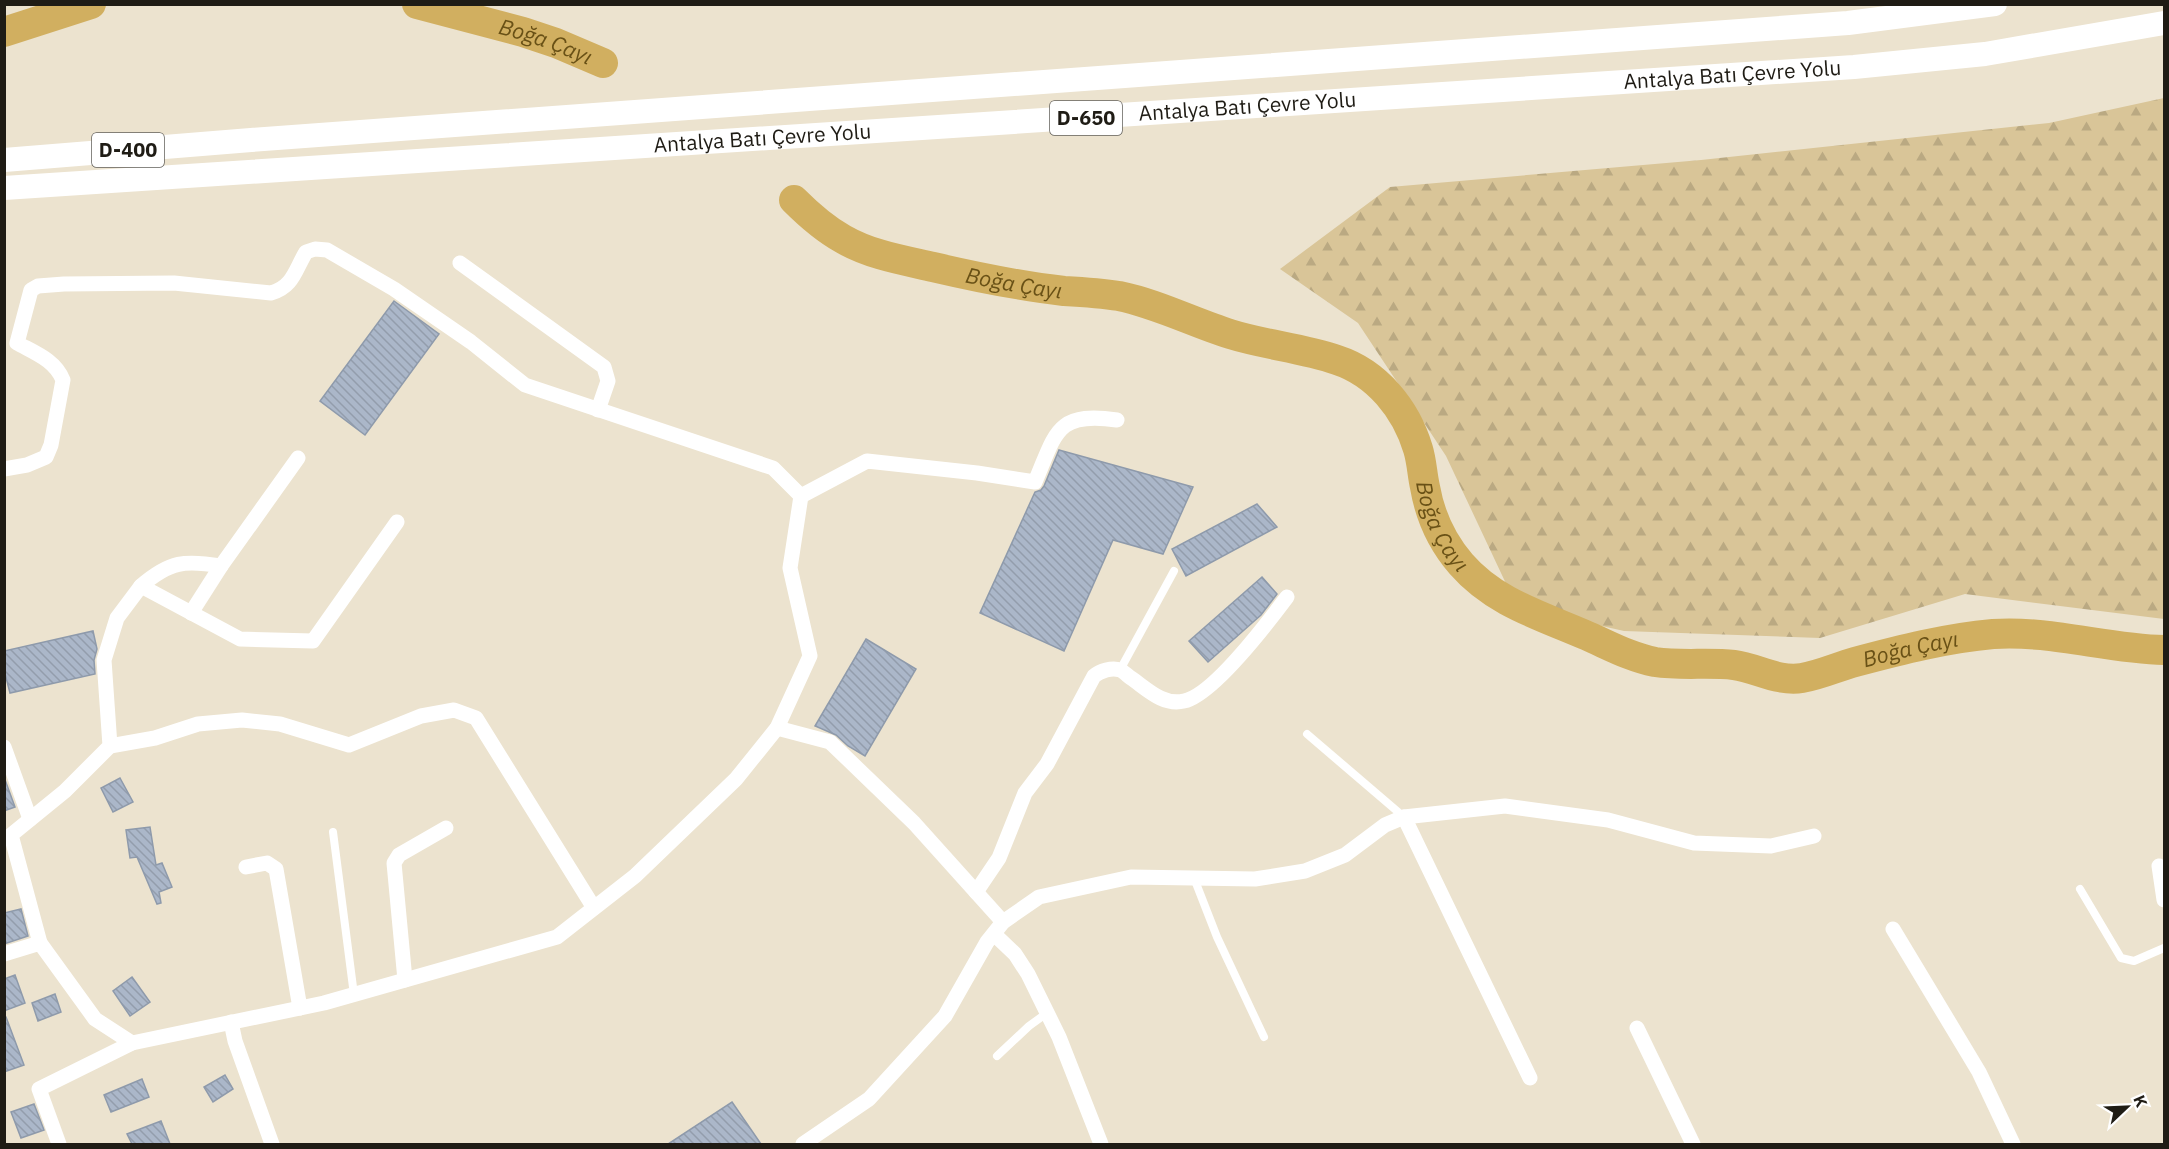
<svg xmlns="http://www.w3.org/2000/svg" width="2169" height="1149" viewBox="0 0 2169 1149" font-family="'IBM Plex Sans',sans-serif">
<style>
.forest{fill:url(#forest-firs)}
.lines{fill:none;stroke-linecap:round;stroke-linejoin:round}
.river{stroke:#d1af60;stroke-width:30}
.building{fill:url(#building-back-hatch);stroke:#8e9aab;stroke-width:1.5}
.service{stroke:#fff;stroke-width:8}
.minor{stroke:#fff;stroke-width:15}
.trunk{stroke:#fff;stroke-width:24}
.labels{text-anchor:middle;stroke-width:4.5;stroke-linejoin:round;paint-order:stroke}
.shield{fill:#fff;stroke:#62605b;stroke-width:1.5}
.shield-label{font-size:20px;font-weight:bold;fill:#1f1c15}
.street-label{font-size:21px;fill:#1f1c15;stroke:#fff}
.water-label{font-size:22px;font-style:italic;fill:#695116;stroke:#fff}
</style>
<defs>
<pattern id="forest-firs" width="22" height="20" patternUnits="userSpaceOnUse" patternTransform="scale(1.5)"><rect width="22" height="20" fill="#d9c598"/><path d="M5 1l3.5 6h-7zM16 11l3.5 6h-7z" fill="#baa982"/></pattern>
<pattern id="building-back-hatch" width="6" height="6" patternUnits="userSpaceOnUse" patternTransform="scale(1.5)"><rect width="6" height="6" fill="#abb7c9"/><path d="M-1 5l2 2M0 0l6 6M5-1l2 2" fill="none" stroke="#939dac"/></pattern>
</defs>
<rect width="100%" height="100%" fill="#ece3cf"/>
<path class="forest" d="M 2164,98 L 2164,619 L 1965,594 L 1820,638 L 1624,631 L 1517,607 L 1446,456 L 1358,323 L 1280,269 L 1390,187 L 1701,160 L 2049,123 Z"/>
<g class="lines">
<g class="river">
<path id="s1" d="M 417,4 L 523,32 L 556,43 L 603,63"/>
<path d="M 4,32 L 91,4"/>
<path id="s2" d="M 794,200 C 809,215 825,229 843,239 C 871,255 902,260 933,267 C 976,277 1020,286 1064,291 C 1082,292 1100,293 1119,296 C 1158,304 1192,322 1230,334 C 1265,345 1302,348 1337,360 C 1377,373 1406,409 1418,449 C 1422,462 1422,474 1425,487 C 1430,516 1442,542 1461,564 C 1494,602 1539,615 1583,634 C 1607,644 1629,657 1655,662 C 1682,666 1708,662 1734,665 C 1757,668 1778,682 1802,678 C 1820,675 1837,667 1855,662 C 1900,650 1947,638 1993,634 C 2051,630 2107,649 2164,650"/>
</g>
</g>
<g class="building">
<path d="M 394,301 L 439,334 L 365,435 L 320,401 Z"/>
<path d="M 1059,450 L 1193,487 L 1163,554 L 1113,540 L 1064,651 L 980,613 L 1035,492 L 1041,490 L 1044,486 Z"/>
<path d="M 1257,504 L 1277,527 L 1186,576 L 1172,549 Z"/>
<path d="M 1262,577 L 1277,594 L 1261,615 L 1208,662 L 1189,641 Z"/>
<path d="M 93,631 L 97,649 L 94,660 L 95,674 L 10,693 L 4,670 L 4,651 Z"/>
<path d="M 866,639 L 916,669 L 865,756 L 848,746 L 836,735 L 815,726 Z"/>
<path d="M 4,777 L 15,807 L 4,811 Z"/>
<path d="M 120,778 L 133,802 L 113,812 L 101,788 Z"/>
<path d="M 150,827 L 156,865 L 162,863 L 172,887 L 159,892 L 161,903 L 157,904 L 137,857 L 130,858 L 126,830 Z"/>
<path d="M 21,909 L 28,936 L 4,944 L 4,913 Z"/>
<path d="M 15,975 L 25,1003 L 4,1011 L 4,979 Z"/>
<path d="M 132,977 L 150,1002 L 130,1016 L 113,991 Z"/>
<path d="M 55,994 L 61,1012 L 38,1021 L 32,1003 Z"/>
<path d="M 4,1017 L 6,1017 L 24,1065 L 4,1072 Z"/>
<path d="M 225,1075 L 233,1089 L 213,1102 L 204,1087 Z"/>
<path d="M 142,1079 L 149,1097 L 111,1112 L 104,1095 Z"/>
<path d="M 732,1102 L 761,1144 L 668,1144 Z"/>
<path d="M 34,1104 L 44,1130 L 21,1138 L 11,1112 Z"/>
<path d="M 161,1121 L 170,1144 L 132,1144 L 127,1134 Z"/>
</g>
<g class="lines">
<g class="service">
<path d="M 1120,670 L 1174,571"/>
<path d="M 1307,734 L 1404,817"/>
<path d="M 333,832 L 354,995"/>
<path d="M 1194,878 L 1217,937 L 1264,1037"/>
<path d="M 2080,889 L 2121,958 L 2134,961 L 2164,948"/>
<path d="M 997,1056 L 1029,1026 L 1047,1013"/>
</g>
<g class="minor">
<path d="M 460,263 L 604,367 L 608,381 L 598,410"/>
<path d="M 4,469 L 27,465 L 46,457 L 51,445 L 63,380 C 55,360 35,353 17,343 L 31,290 L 38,286 L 64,284 L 174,283 L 271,293 C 293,287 295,270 306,252 L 315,249 L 327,250 L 394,289 L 471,342 L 525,385 L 773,468 L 801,496 L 790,568 L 810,656 L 777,728 L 736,779 L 635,876 L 557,937 L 324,1003 L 132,1043 L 95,1019 L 40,943 L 4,954"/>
<path d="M 801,496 L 867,461 L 977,473 L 1035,482 C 1056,433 1056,411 1117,420"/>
<path d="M 221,566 L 298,458"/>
<path d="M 141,586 C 170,561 185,560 221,566 L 191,613"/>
<path d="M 777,728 L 830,742 L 914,823 L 1003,922"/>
<path d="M 110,746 L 155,738 L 198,724 L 242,720 L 280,724 L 349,745 L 421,716 L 454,710 L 476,718 L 594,908"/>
<path d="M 4,747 L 30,819"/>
<path d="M 1404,817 L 1530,1078"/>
<path d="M 2159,866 L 2164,900"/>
<path d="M 246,867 L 267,863 L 276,869 L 300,1008"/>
<path d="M 976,892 L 999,858 L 1025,793 L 1047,764 L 1094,676 C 1100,671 1112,667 1120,670 C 1123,671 1128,676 1131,678 C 1147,689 1163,706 1184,701 C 1213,695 1269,621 1287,597"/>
<path d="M 1893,929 L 1979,1072 L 2013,1144"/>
<path d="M 994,934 L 1015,954 L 1028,974 L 1059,1037 L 1101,1144"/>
<path d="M 40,943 L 11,835 L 65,791 L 110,746 L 104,660 L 117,618 L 141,586 L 240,639 L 313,641 L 397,522"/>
<path d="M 405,980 L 394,863 L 399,855 L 446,828"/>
<path d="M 231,1022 L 235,1041 L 272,1144"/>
<path d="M 1637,1028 L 1693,1144"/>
<path d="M 59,1144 L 39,1089 L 132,1043"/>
<path d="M 803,1144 L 869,1099 L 945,1016 L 987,942 L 1003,922 L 1039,897 L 1131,877 L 1255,879 L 1305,871 L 1345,855 L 1385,825 L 1404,817 L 1505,806 L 1608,820 L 1694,843 L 1771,846 L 1814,836"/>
</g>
<g class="trunk">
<path d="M 4,160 L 251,140 L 1848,23 L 1995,4"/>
<path id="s3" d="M 4,188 L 1854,67 L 1985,54 L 2164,23"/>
</g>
</g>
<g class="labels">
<g class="shield">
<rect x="1050" y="101" width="72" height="34" rx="4.5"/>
<rect x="92" y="133" width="72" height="34" rx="4.5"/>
</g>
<g class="shield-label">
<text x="1086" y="125">D-650</text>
<text x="128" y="157">D-400</text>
</g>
<g class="street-label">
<text dy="7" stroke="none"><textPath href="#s3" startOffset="1732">Antalya Batı Çevre Yolu</textPath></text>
<text dy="7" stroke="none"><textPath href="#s3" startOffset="1246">Antalya Batı Çevre Yolu</textPath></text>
<text dy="7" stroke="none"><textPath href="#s3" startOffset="760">Antalya Batı Çevre Yolu</textPath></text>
</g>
<g class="water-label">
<text dy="8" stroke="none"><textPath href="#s1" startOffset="134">Boğa Çayı</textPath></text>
<text dy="8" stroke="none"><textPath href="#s2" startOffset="240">Boğa Çayı</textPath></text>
<text dy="8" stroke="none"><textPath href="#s2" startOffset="780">Boğa Çayı</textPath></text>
<text dy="8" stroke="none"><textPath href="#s2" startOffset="1304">Boğa Çayı</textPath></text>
</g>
</g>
<rect width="2169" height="1149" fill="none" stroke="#1f1c15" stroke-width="12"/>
<g transform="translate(2127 1107) rotate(67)" stroke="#ffffff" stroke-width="4.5" paint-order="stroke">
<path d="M0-4.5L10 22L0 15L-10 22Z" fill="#1f1c15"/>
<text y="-9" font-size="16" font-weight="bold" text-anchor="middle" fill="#1f1c15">K</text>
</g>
</svg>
